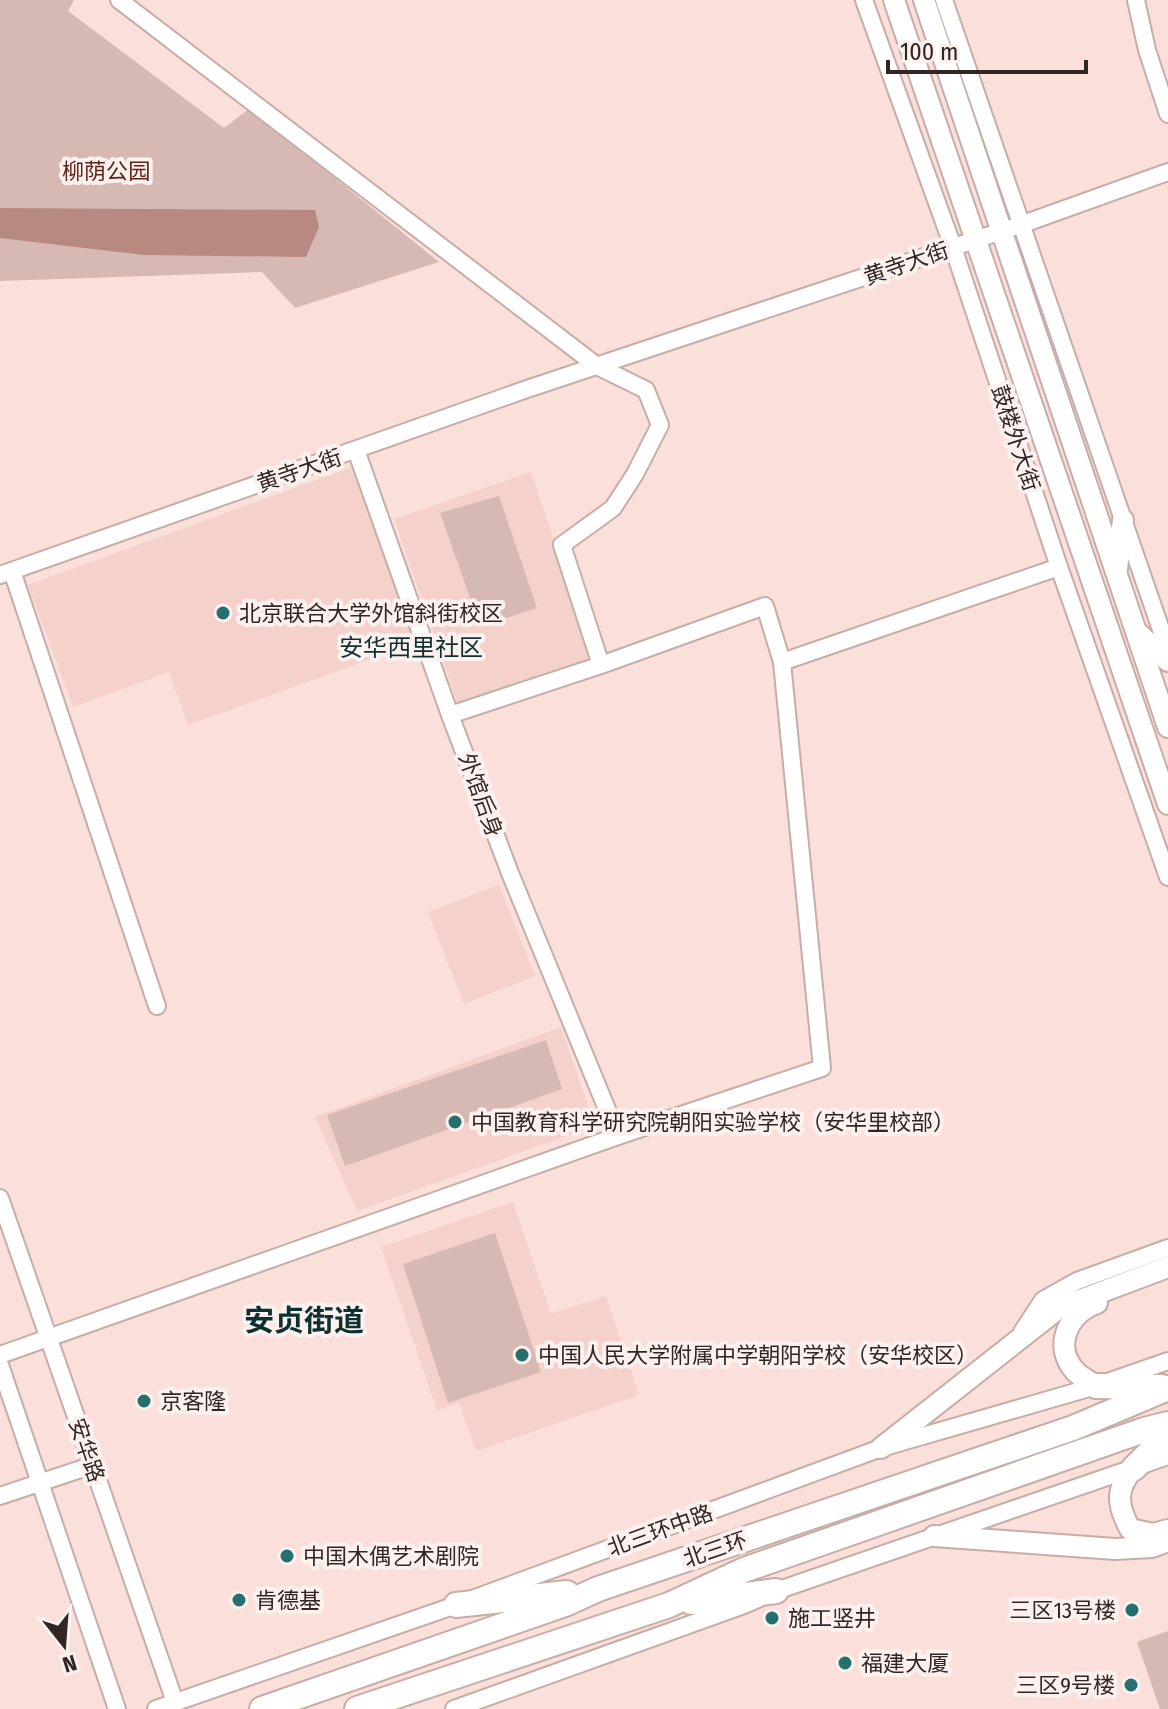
<svg xmlns="http://www.w3.org/2000/svg" width="1168" height="1709" viewBox="0 0 1168 1709" font-family="'Fira Sans Condensed','Noto Sans SC',sans-serif">
<style>
.built{fill:#f4d1ca}
.green{fill:#d7b9b3}
.water{fill:#b88980}
.lines{fill:none;stroke-linecap:round;stroke-linejoin:round}
.minor-casing{stroke:#c7ada7;stroke-width:20}
.major-casing{stroke:#c7ada7;stroke-width:24}
.highway-casing{stroke:#c7ada7;stroke-width:28}
.minor{stroke:#fff;stroke-width:16}
.major{stroke:#fff;stroke-width:20}
.highway{stroke:#fff;stroke-width:24}
.poi-dot{fill:#25706e;stroke:#fcf1ee;stroke-width:3}
.labels{text-anchor:middle;stroke-width:8;stroke-linejoin:round;paint-order:stroke}
.park-label{font-size:22px;fill:#5e231a;stroke:#fcf1ee}
.street-label{font-size:22px;fill:#302624;stroke:#fcf1ee}
.poi-label{font-size:22px;fill:#302624;stroke:#fcf1ee;text-anchor:start}
.neighbourhood-label{font-size:24px;fill:#0d3130;stroke:#fcf1ee}
.district-label{font-size:30px;font-weight:bold;fill:#0d3130;stroke:#fcf1ee}
</style>
<rect width="100%" height="100%" fill="#fbdfda"/>
<g class="built">
<path d="M 358,465 L 418,642 L 188,725 L 169,672 L 73,707 L 28,585 Z"/>
<path d="M 531,472 L 595,661 L 459,707 L 394,519 Z"/>
<path d="M 499,885 L 535,976 L 464,1004 L 428,912 Z"/>
<path d="M 561,1027 L 595,1126 L 357,1211 L 315,1117 Z"/>
<path d="M 513,1202 L 551,1314 L 606,1296 L 639,1395 L 476,1451 L 459,1403 L 437,1410 L 381,1247 Z"/>
</g>
<g class="green">
<path d="M 0,0 L 74,0 L 68,11 L 224,128 L 249,109 L 439,262 L 295,308 L 262,272 L 0,281 Z"/>
<path d="M 499,496 L 537,608 L 480,626 L 440,513 Z"/>
<path d="M 546,1040 L 562,1089 L 345,1166 L 327,1115 Z"/>
<path d="M 495,1233 L 541,1372 L 448,1403 L 403,1264 Z"/>
<path d="M 1168,1631 L 1168,1709 L 1160,1709 L 1137,1642 Z"/>
</g>
<path class="water" d="M 0,208 L 315,210 L 319,227 L 306,257 L 144,255 L 0,238 Z"/>
<g class="lines">
<g class="minor-casing">
<g id="minor">
<path d="M 119,0 L 597,366 L 646,390 L 660,425 L 635,474 L 613,508 L 562,545 L 601,665"/>
<path d="M 864,0 L 953,247 L 1059,567 L 1168,877"/>
<path d="M 944,0 L 1168,650"/>
<path d="M 1136,0 L 1147,50 L 1168,114"/>
<path d="M 356,450 L 450,715 L 510,873 L 618,1136"/>
<path d="M 12,571 L 157,1006"/>
<path d="M 0,575 L 527,389 L 1023,224 L 1168,172"/>
<path d="M 782,662 L 1059,567"/>
<path d="M 0,1198 L 175,1702"/>
<path d="M 1022,1332 L 1043,1300 L 1077,1281 L 1168,1248"/>
<path d="M 0,1355 L 618,1136 L 822,1068 L 782,662 L 765,606 L 601,665 L 450,715"/>
<path d="M 0,1365 L 117,1709"/>
<path d="M 0,1496 L 93,1465"/>
<path d="M 156,1709 L 456,1605 L 881,1448 L 1096,1386 L 1168,1361"/>
<path d="M 454,1709 L 744,1605 L 776,1591 L 1168,1456"/>
</g>
</g>
<g class="major-casing">
<g id="major">
<path d="M 894,0 L 1168,804"/>
<path d="M 924,0 L 1168,727"/>
<path d="M 1117,569 L 1123,520"/>
<path d="M 1139,634 L 1168,661"/>
<path d="M 1096,1386 C 1090,1381 1080,1377 1075,1371 C 1052,1345 1069,1313 1097,1303"/>
<path d="M 881,1448 L 1059,1308 L 1168,1267"/>
<path d="M 1134,1468 C 1115,1489 1117,1505 1130,1529 L 1153,1534 L 1168,1530"/>
<path d="M 934,1536 L 1115,1549 L 1152,1547 L 1168,1541"/>
</g>
</g>
<g class="highway-casing">
<g id="highway">
<path d="M 1096,1386 L 1162,1387"/>
<path d="M 1134,1468 L 1168,1434"/>
<path d="M 691,1602 L 776,1591"/>
<path d="M 456,1605 L 567,1593"/>
<path d="M 262,1709 L 565,1604 L 598,1589 L 1073,1428 L 1168,1388"/>
<path d="M 357,1709 L 669,1605 L 744,1570 L 1144,1430 L 1168,1424"/>
</g>
</g>
<use href="#minor" class="minor"/>
<use href="#major" class="major"/>
<use href="#highway" class="highway"/>
</g>
<g class="poi-dot">
<circle cx="223" cy="613" r="8"/>
<circle cx="455" cy="1122" r="8"/>
<circle cx="522" cy="1355" r="8"/>
<circle cx="144" cy="1401" r="8"/>
<circle cx="287" cy="1556" r="8"/>
<circle cx="239" cy="1600" r="8"/>
<circle cx="1132" cy="1610" r="8"/>
<circle cx="772" cy="1618" r="8"/>
<circle cx="845" cy="1663" r="8"/>
<circle cx="1131" cy="1685" r="8"/>
</g>
<g class="labels">
<g class="park-label">
<text x="106" y="179">柳荫公园</text>
</g>
<g class="street-label">
<text transform="translate(906 263) rotate(-19)" y="8">黄寺大街</text>
<text transform="translate(1016 438) rotate(72)" y="8">鼓楼外大街</text>
<text transform="translate(299 470) rotate(-19)" y="8">黄寺大街</text>
<text transform="translate(481 795) rotate(70)" y="8">外馆后身</text>
<text transform="translate(87 1450) rotate(71)" y="8">安华路</text>
<text transform="translate(660 1530) rotate(-20)" y="8">北三环中路</text>
<text transform="translate(715 1549) rotate(-19)" y="8">北三环</text>
</g>
<g class="poi-label">
<text x="239" y="621">北京联合大学外馆斜街校区</text>
<text x="471" y="1130">中国教育科学研究院朝阳实验学校（安华里校部）</text>
<text x="538" y="1363">中国人民大学附属中学朝阳学校（安华校区）</text>
<text x="160" y="1409">京客隆</text>
<text x="303" y="1564">中国木偶艺术剧院</text>
<text x="255" y="1608">肯德基</text>
<text x="1116" y="1618" text-anchor="end">三区13号楼</text>
<text x="788" y="1626">施工竖井</text>
<text x="861" y="1671">福建大厦</text>
<text x="1115" y="1693" text-anchor="end">三区9号楼</text>
</g>
<g class="neighbourhood-label">
<text x="411" y="656">安华西里社区</text>
</g>
<g class="district-label">
<text x="304" y="1331">安贞街道</text>
</g>
</g>
<g transform="translate(64 1645) rotate(163)" stroke="#fcf1ee" stroke-width="6" paint-order="stroke">
<path d="M0-6L14 30L0 20L-14 30Z" fill="#302624"/>
<text y="-12" font-size="22" font-weight="bold" text-anchor="middle" fill="#302624">N</text>
</g>
<path d="M888 60v12h198v-12" fill="none" stroke="#302624" stroke-width="4"/>
<text x="900" y="60" font-size="24" fill="#302624" stroke="#fcf1ee" stroke-width="6" paint-order="stroke">100 m</text>
</svg>
